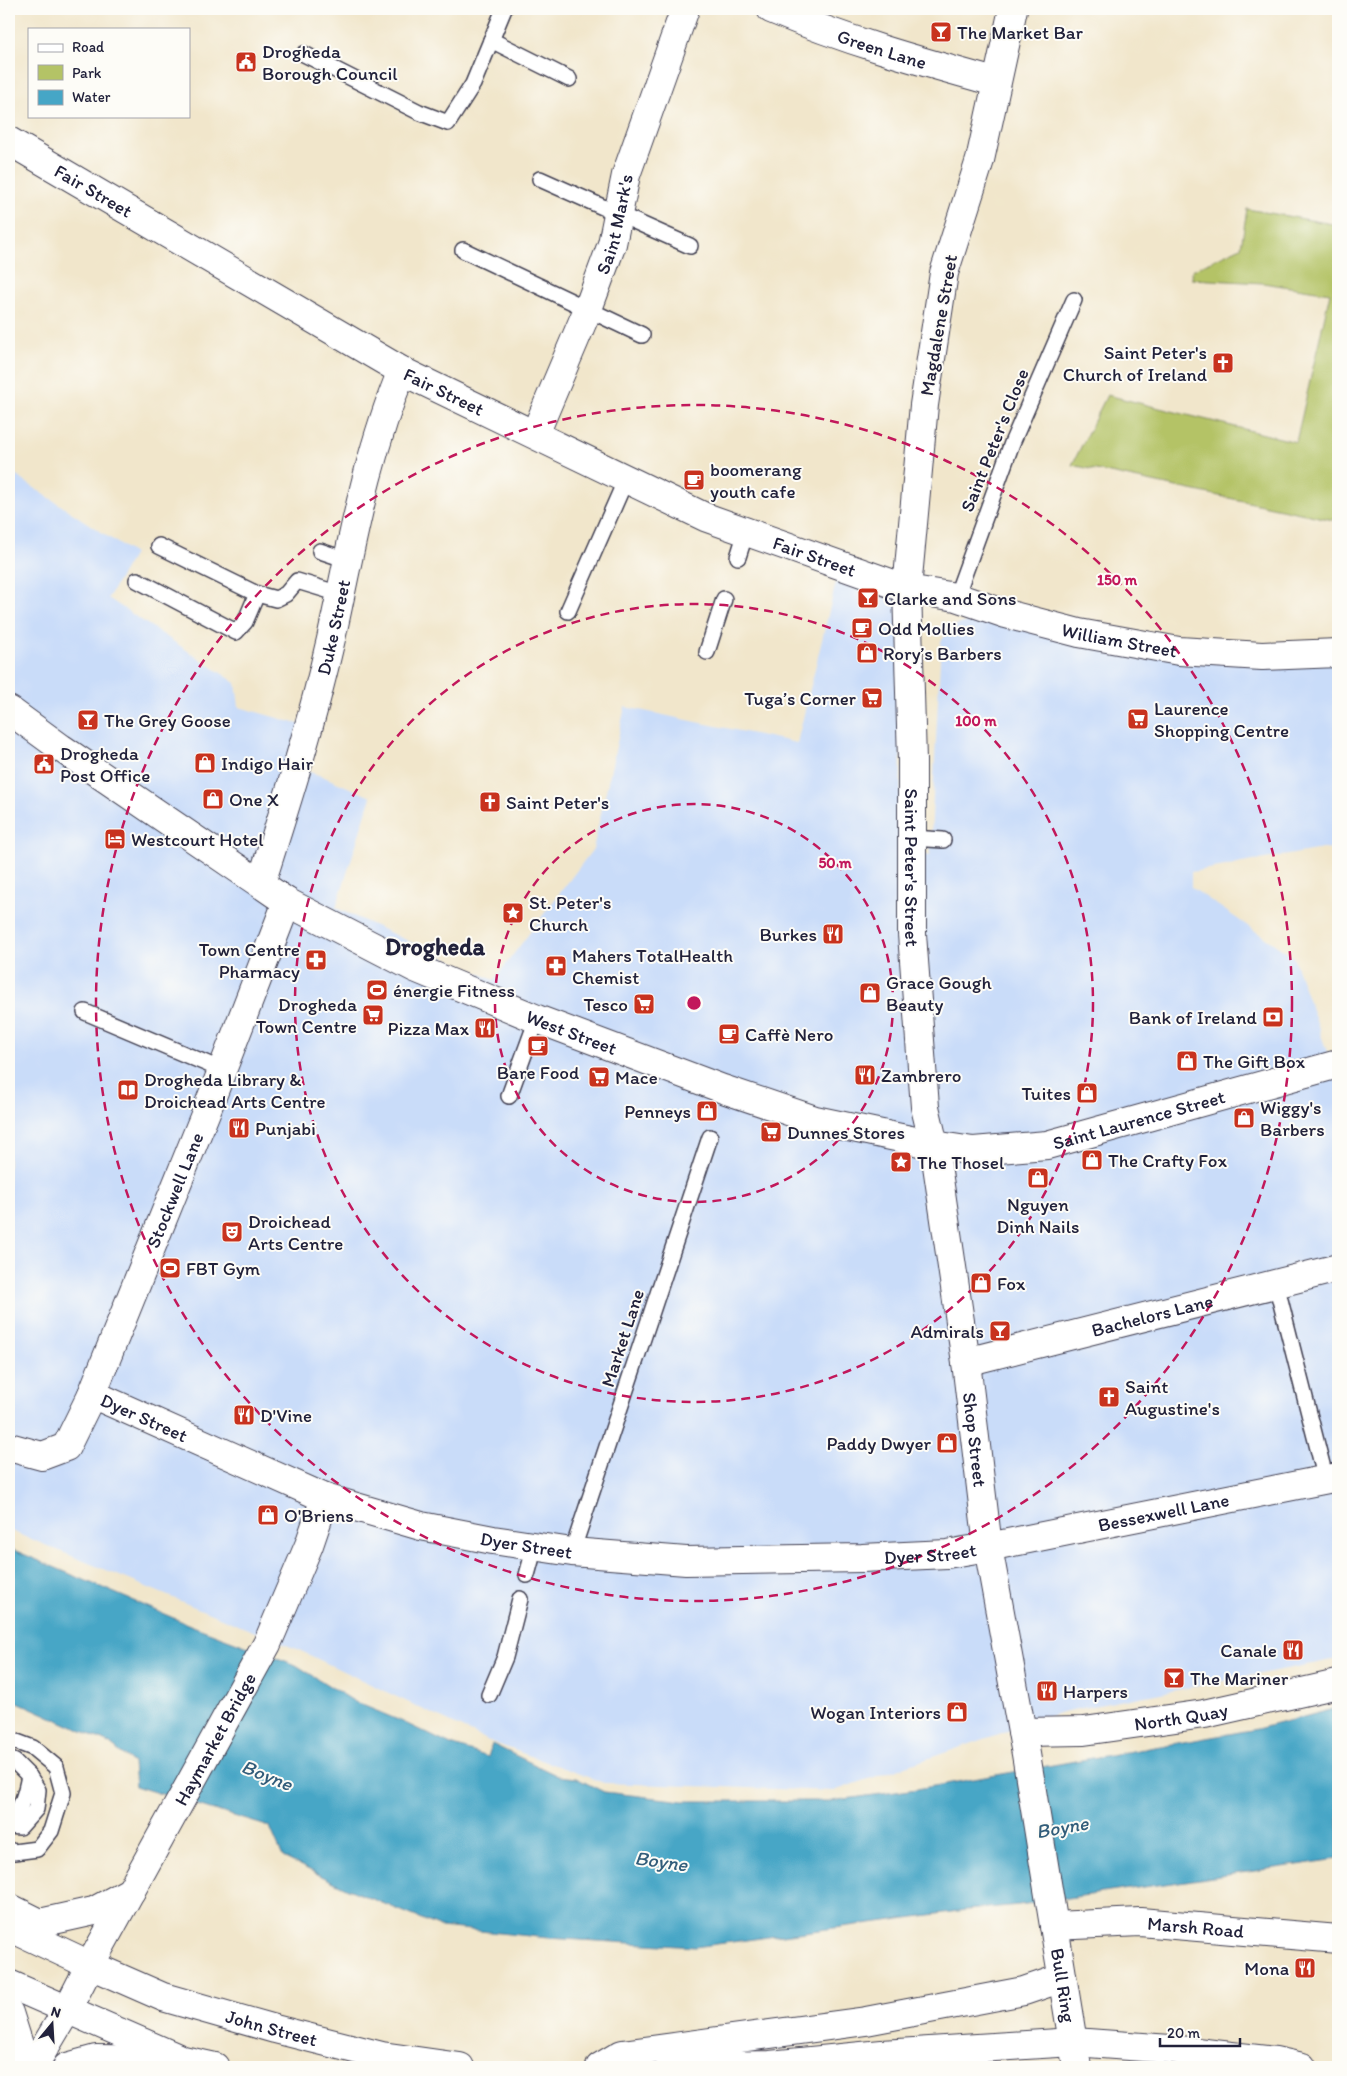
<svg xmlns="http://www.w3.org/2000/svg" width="1347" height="2076" viewBox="0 0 1347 2076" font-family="Itim,sans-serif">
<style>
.built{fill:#c9dcf9}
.green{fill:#b4c366;stroke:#6b7250}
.water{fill:#46a6c6;stroke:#346480}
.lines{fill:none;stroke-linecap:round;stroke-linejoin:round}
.service-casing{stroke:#413f51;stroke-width:18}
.minor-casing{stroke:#413f51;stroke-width:30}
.tertiary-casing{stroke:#413f51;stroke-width:30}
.secondary-casing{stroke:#413f51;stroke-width:30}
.service{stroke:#fff;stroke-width:15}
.minor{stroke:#fff;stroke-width:28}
.tertiary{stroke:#fff;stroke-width:28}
.secondary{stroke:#fff;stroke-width:28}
.ring{fill:none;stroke:#c2185b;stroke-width:2.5;stroke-dasharray:9 6}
.labels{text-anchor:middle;stroke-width:4;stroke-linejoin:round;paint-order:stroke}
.poi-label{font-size:19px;fill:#22223b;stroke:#fdfcf7;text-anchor:start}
.street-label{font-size:19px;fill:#22223b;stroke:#fdfcf7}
.water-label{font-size:20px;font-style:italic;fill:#325d7a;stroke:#fdfcf7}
.district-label{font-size:24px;font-weight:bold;fill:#22223b;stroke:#fdfcf7}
.centre{fill:#c2185b;stroke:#fdfcf7;stroke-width:2.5}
.ring-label{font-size:15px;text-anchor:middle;font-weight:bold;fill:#c2185b;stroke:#fdfcf7;stroke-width:4;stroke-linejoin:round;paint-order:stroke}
</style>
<rect width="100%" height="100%" fill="#fdfcf7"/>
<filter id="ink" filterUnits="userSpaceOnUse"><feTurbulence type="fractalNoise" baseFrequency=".02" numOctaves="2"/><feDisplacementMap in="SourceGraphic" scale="10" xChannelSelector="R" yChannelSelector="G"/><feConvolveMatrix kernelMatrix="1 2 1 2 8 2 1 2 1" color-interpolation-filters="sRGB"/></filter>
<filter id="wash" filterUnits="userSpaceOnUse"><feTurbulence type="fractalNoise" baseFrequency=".0096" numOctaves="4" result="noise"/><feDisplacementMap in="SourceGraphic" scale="20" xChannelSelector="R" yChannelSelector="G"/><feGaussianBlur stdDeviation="1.12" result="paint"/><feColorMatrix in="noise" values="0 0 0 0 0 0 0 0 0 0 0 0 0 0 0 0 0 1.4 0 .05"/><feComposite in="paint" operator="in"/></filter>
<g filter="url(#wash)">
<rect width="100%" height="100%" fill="#f1e6cb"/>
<path class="built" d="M 9,471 L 134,554 L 108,598 L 236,683 L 239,707 L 302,725 L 292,766 L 322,776 L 371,797 L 336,908 L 494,980 L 593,849 L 625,707 L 797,743 L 836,582 L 900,596 L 901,849 L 930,856 L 941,641 L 953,626 L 978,619 L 1051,636 L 1338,657 L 1338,849 L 1322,849 L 1191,872 L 1191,887 L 1293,957 L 1338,1082 L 1338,1659 L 1062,1712 L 834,1791 L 604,1783 L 489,1741 L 301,1651 L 9,1530 Z"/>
<path class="green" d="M 1247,209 L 1338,225 L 1338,521 L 1072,465 L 1107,395 L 1296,442 L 1330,293 L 1263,283 L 1192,279 L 1192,270 L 1241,247 Z"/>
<path class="water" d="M 9,1548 L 190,1625 L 296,1665 L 355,1702 L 403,1722 L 451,1745 L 488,1757 L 492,1744 L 558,1776 L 576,1778 L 604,1792 L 684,1801 L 831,1801 L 917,1789 L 1257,1729 L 1338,1708 L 1338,1859 L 1019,1905 L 966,1910 L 695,1947 L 548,1938 L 441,1927 L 348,1889 L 283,1857 L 270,1827 L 135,1786 L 133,1763 L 109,1743 L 9,1698 Z"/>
</g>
<g filter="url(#ink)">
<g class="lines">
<g class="service-casing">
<g id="service">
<path d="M 491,40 L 569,79"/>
<path d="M 304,54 L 419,112 L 448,123 L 473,84 L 504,9"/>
<path d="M 540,179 L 690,246"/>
<path d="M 463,250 L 642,335"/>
<path d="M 159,546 L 257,594 L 276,599 L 286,594 L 297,581 L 340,594"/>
<path d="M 320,551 L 347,560"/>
<path d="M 738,557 L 746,532"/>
<path d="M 137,580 L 236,632 L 245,622 L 257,594"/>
<path d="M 956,597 L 1012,443 L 1074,300"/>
<path d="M 568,611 L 626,479"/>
<path d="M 707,652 L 724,599"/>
<path d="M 912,838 L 943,840"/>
<path d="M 85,1012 L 222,1070"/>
<path d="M 509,1096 L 537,1019"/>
<path d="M 1276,1284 L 1326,1480"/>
<path d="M 572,1552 L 710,1137"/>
<path d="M 527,1575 L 535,1546"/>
<path d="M 489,1695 L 505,1657 L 520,1599"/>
<path d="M 9,1739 L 33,1748 L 56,1767 L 63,1793 L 51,1831 L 37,1849 L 14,1852 L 9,1850"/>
<path d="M 9,1759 L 15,1762 L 29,1776 C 26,1791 22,1810 9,1820"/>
<path d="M 9,1826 L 20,1827 L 36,1809 L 38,1790 L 29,1776"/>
</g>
</g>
<g class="minor-casing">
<g id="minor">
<path id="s1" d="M 771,9 C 844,40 919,61 995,82"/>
<path id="s2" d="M 535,434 L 588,309 L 612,244 L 626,175 L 685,9"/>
<path id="s3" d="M 907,589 L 956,597 L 1006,614 L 1079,633 L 1179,651 L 1262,656 L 1338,653"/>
<path id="s4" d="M 261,883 C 287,802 312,722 331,639 C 351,548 366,457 402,371"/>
<path id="s5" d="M 966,1362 L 1338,1268"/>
<path id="s6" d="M 92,1394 L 206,1112 L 287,902"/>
<path id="s7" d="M 988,1547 L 1338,1477"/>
</g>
</g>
<g class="tertiary-casing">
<g id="tertiary">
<path id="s8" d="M 1013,9 L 980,160 L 944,273 L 924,405 L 907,589 L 912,761 L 912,934 L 925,1107 L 934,1145 L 973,1151 L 1047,1145 L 1338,1064"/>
<path id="s9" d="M 9,141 L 402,371 L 705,517 L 907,589"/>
<path id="s10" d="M 9,1447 L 42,1456 L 66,1447 L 92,1394 L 325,1498 L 421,1526 L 493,1540 L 572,1552 L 686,1561 L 862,1558 L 947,1554 L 988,1547"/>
<path id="s11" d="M 33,2067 L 67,2010 L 90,1965 L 267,1644 L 309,1545 L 325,1498"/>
</g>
</g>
<g class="secondary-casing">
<g id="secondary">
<path id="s12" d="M 9,710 L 61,748 L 287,902 L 415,968 L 537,1019 L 723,1089 L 815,1120 L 934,1145 L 966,1362 L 988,1547 L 1026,1754 L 1077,2067"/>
<path id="s13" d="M 1022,1732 L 1084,1731 L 1204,1714 L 1338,1684"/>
<path d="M 10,1908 L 40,1923 L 94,1911 L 131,1891"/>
<path id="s14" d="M 1054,1926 L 1140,1922 L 1338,1939"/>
<path id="s15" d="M 9,1927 L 90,1965 L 163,1997 L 275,2029 L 382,2056 L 460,2067"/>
<path d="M 9,1984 L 183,2060 L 215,2067"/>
<path d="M 9,2013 L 26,2067"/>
<path d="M 67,2067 L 96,2059 L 169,2060"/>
<path d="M 600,2067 L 622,2054 L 866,2021 L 1024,1991 L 1062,1978"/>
<path d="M 670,2067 L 770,2065 L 882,2054 L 1074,2042 L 1170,2049 L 1275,2061 L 1302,2067"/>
</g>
</g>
<use href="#service" class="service"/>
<use href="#minor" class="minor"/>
<use href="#tertiary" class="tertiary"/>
<use href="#secondary" class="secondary"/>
</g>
</g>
<g class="ring">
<circle cx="694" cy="1003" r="199"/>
<circle cx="694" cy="1003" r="399"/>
<circle cx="694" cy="1003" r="598"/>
</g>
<defs>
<g id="bar-square" transform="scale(1.125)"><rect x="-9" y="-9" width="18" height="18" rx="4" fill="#c8321e" stroke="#fdfcf7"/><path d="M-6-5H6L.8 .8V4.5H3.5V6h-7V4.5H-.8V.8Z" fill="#fff"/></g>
<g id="civic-square" transform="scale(1.125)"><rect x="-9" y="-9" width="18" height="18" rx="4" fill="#c8321e" stroke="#fdfcf7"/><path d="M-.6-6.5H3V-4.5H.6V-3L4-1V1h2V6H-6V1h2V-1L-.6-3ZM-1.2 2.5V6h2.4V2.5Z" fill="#fff"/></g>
<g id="church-square" transform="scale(1.125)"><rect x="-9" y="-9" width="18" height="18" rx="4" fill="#c8321e" stroke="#fdfcf7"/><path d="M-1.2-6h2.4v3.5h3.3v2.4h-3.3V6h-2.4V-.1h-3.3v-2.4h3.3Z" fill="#fff"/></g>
<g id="cafe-square" transform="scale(1.125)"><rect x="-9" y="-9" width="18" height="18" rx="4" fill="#c8321e" stroke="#fdfcf7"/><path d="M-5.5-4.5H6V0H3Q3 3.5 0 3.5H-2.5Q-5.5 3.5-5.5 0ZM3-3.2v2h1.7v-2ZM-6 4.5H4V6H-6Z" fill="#fff"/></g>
<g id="shop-square" transform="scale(1.125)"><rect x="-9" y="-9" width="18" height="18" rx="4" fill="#c8321e" stroke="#fdfcf7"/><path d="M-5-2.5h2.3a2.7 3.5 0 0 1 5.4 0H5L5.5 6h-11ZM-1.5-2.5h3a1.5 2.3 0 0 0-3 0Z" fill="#fff"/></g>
<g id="supermarket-square" transform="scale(1.125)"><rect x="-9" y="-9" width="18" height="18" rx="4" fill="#c8321e" stroke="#fdfcf7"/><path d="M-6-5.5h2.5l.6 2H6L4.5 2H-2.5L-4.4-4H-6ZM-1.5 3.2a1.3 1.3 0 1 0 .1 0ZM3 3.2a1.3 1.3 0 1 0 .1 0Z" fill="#fff"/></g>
<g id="hotel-square" transform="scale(1.125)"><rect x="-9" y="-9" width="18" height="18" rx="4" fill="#c8321e" stroke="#fdfcf7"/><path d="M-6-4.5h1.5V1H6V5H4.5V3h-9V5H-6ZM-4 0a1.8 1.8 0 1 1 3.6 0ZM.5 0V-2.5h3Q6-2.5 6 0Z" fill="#fff"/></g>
<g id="sight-square" transform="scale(1.125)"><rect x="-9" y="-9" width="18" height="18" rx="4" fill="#c8321e" stroke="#fdfcf7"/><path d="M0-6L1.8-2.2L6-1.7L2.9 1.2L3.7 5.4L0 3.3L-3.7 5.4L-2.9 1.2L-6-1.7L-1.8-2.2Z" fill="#fff"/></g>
<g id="restaurant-square" transform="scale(1.125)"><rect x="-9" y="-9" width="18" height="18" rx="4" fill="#c8321e" stroke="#fdfcf7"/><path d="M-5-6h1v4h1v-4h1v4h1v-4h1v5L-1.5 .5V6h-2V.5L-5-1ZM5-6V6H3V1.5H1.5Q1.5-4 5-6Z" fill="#fff"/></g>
<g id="pharmacy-square" transform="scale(1.125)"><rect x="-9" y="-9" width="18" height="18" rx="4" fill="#c8321e" stroke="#fdfcf7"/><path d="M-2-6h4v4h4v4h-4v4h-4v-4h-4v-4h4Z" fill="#fff"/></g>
<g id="stadium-square" transform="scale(1.125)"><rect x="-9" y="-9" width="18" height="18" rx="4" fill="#c8321e" stroke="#fdfcf7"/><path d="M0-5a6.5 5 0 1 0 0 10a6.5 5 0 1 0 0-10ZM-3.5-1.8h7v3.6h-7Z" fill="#fff"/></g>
<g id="bank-square" transform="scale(1.125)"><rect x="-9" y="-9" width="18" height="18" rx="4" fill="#c8321e" stroke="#fdfcf7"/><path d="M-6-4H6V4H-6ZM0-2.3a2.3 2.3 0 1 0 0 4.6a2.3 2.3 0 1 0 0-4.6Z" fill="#fff"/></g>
<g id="library-square" transform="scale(1.125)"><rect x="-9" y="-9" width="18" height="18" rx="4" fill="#c8321e" stroke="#fdfcf7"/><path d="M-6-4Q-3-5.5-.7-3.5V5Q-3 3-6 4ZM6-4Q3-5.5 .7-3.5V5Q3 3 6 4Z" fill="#fff"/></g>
<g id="theatre-square" transform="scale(1.125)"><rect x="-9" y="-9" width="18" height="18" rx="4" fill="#c8321e" stroke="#fdfcf7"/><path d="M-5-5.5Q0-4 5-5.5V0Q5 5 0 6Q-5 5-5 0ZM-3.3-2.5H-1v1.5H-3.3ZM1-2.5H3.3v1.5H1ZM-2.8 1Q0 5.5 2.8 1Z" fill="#fff"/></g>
</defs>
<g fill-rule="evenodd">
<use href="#bar-square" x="941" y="32"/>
<use href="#civic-square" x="246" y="62"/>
<use href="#church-square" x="1223" y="363"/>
<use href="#cafe-square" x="694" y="480"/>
<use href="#bar-square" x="868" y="598"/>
<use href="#cafe-square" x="862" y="628"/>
<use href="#shop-square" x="867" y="653"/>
<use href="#supermarket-square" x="872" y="698"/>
<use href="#supermarket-square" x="1138" y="719"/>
<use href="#bar-square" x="88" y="720"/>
<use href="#shop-square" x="205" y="763"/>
<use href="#civic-square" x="44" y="764"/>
<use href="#shop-square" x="213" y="799"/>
<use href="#church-square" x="490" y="802"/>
<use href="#hotel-square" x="115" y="839"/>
<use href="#sight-square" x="513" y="913"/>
<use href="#restaurant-square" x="833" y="934"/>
<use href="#pharmacy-square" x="316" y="960"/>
<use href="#pharmacy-square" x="556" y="966"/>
<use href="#stadium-square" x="377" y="990"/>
<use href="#shop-square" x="870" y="993"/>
<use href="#supermarket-square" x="644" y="1004"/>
<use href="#supermarket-square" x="373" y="1015"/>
<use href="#bank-square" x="1273" y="1017"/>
<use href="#restaurant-square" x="485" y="1028"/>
<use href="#cafe-square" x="729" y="1034"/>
<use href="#cafe-square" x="538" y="1046"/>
<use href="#shop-square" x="1187" y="1061"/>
<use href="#restaurant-square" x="865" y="1075"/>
<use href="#supermarket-square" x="599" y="1077"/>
<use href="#library-square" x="128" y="1090"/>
<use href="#shop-square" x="1087" y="1093"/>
<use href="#shop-square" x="707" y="1111"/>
<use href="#shop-square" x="1244" y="1118"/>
<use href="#restaurant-square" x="239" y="1128"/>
<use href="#supermarket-square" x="771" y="1132"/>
<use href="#shop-square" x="1092" y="1160"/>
<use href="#sight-square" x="901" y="1162"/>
<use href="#shop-square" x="1038" y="1178"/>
<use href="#theatre-square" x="232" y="1232"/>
<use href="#stadium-square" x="170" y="1268"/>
<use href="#shop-square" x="981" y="1283"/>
<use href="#bar-square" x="1000" y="1331"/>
<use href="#church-square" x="1109" y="1397"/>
<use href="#restaurant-square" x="244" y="1415"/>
<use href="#shop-square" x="947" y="1443"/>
<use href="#shop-square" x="268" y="1515"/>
<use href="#restaurant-square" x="1293" y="1650"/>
<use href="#bar-square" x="1174" y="1678"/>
<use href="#restaurant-square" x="1047" y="1691"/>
<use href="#shop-square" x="957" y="1712"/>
<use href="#restaurant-square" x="1305" y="1968"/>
</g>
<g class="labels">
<g class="poi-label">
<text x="957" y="39">The Market Bar</text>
<text x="262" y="58">Drogheda<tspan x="262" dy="22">Borough Council</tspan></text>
<text x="1207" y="359" text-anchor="end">Saint Peter's<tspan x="1207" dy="22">Church of Ireland</tspan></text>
<text x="710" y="476">boomerang<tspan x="710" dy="22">youth cafe</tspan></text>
<text x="884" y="605">Clarke and Sons</text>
<text x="878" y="635">Odd Mollies</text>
<text x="883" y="660">Rory’s Barbers</text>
<text x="856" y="705" text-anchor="end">Tuga’s Corner</text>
<text x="1154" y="715">Laurence<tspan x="1154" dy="22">Shopping Centre</tspan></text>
<text x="104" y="727">The Grey Goose</text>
<text x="60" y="760">Drogheda<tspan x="60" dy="22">Post Office</tspan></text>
<text x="221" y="770">Indigo Hair</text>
<text x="229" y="806">One X</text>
<text x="506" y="809">Saint Peter's</text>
<text x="131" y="846">Westcourt Hotel</text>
<text x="529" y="909">St. Peter's<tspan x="529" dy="22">Church</tspan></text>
<text x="817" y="941" text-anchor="end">Burkes</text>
<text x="300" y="956" text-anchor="end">Town Centre<tspan x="300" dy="22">Pharmacy</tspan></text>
<text x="572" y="962">Mahers TotalHealth<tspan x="572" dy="22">Chemist</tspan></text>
<text x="886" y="989">Grace Gough<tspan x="886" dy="22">Beauty</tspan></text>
<text x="393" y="997">énergie Fitness</text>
<text x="357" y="1011" text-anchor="end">Drogheda<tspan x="357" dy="22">Town Centre</tspan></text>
<text x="628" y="1011" text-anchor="end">Tesco</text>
<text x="1257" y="1024" text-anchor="end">Bank of Ireland</text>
<text x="469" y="1035" text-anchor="end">Pizza Max</text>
<text x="745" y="1041">Caffè Nero</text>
<text x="1203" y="1068">The Gift Box</text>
<text x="538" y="1079" text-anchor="middle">Bare Food</text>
<text x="881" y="1082">Zambrero</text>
<text x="615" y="1084">Mace</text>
<text x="144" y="1086">Drogheda Library &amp;<tspan x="144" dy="22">Droichead Arts Centre</tspan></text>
<text x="1071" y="1100" text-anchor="end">Tuites</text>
<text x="1260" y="1114">Wiggy's<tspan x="1260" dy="22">Barbers</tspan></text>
<text x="691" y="1118" text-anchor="end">Penneys</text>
<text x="255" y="1135">Punjabi</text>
<text x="787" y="1139">Dunnes Stores</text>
<text x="1108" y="1167">The Crafty Fox</text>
<text x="917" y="1169">The Thosel</text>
<text x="1038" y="1211" text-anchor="middle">Nguyen<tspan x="1038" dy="22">Dinh Nails</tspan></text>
<text x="248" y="1228">Droichead<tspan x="248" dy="22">Arts Centre</tspan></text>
<text x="186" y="1275">FBT Gym</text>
<text x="997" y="1290">Fox</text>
<text x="984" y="1338" text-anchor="end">Admirals</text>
<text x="1125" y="1393">Saint<tspan x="1125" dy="22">Augustine's</tspan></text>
<text x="260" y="1422">D'Vine</text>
<text x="931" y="1450" text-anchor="end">Paddy Dwyer</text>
<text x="284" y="1522">O'Briens</text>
<text x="1277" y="1657" text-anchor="end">Canale</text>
<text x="1190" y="1685">The Mariner</text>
<text x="1063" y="1698">Harpers</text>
<text x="941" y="1719" text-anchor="end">Wogan Interiors</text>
<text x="1289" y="1975" text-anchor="end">Mona</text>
</g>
<g class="street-label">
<text dy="7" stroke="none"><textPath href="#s1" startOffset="118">Green Lane</textPath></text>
<text dy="7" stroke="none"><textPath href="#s9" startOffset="98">Fair Street</textPath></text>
<text dy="7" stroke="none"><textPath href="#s2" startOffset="225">Saint Mark's</textPath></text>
<text transform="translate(938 325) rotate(-80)" y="7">Magdalene Street</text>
<text dy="7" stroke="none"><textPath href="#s9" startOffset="502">Fair Street</textPath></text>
<text transform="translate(994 440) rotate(-68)" y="7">Saint Peter's Close</text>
<text dy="7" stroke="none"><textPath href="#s9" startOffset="908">Fair Street</textPath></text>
<text dy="7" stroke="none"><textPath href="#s4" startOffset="266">Duke Street</textPath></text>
<text dy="7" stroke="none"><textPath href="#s3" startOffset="219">William Street</textPath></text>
<text dy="7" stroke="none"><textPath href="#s8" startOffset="870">Saint Peter's Street</textPath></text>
<text dy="7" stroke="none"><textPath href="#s12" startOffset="651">West Street</textPath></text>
<text dy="7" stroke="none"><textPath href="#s8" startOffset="1358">Saint Laurence Street</textPath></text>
<text dy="7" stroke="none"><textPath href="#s6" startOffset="220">Stockwell Lane</textPath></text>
<text dy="7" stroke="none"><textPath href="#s5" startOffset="192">Bachelors Lane</textPath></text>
<text transform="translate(622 1338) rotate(-72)" y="7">Market Lane</text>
<text dy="7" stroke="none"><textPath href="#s10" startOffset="176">Dyer Street</textPath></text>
<text dy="7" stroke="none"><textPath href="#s12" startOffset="1329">Shop Street</textPath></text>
<text dy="7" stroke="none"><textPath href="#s7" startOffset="179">Bessexwell Lane</textPath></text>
<text dy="7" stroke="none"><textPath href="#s10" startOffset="581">Dyer Street</textPath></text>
<text dy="7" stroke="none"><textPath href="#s10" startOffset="986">Dyer Street</textPath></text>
<text dy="7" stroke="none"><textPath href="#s13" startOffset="160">North Quay</textPath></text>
<text dy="7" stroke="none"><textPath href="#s11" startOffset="375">Haymarket Bridge</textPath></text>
<text dy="7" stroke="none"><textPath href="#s14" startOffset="142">Marsh Road</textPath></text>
<text dy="7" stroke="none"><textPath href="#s12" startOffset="1882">Bull Ring</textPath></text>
<text dy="7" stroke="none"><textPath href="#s15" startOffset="282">John Street</textPath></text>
</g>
<g class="water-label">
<text transform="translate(267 1775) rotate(22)" y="7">Boyne</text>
<text transform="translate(1062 1827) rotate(-10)" y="7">Boyne</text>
<text transform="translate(661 1861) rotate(8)" y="7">Boyne</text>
</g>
<g class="district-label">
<text x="435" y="955">Drogheda</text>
</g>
</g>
<circle cx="694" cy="1003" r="8" class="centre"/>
<g class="ring-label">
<text x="1117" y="585">150 m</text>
<text x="976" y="726">100 m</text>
<text x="835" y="868">50 m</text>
</g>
<rect width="1347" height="2076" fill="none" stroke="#fdfcf7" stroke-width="30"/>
<rect x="28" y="28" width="162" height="90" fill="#fdfcf7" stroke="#a5a5ac"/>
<rect x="38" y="44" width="25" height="8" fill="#ffffff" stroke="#a5a5ac"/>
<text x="72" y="52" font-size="15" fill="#22223b">Road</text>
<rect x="38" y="65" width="25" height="15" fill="#b4c366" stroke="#a5a5ac"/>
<text x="72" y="78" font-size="15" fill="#22223b">Park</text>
<rect x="38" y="90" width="25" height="15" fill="#46a6c6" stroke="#a5a5ac"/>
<text x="72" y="102" font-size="15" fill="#22223b">Water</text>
<g transform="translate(52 2024) rotate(18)" stroke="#fdfcf7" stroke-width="4" paint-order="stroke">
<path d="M0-4L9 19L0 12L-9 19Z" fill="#22223b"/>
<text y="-8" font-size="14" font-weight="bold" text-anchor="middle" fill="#22223b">N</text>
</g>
<path d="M1160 2038v8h80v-8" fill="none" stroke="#22223b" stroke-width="2.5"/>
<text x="1167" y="2038" font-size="15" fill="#22223b" stroke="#fdfcf7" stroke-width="4" paint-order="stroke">20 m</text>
</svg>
